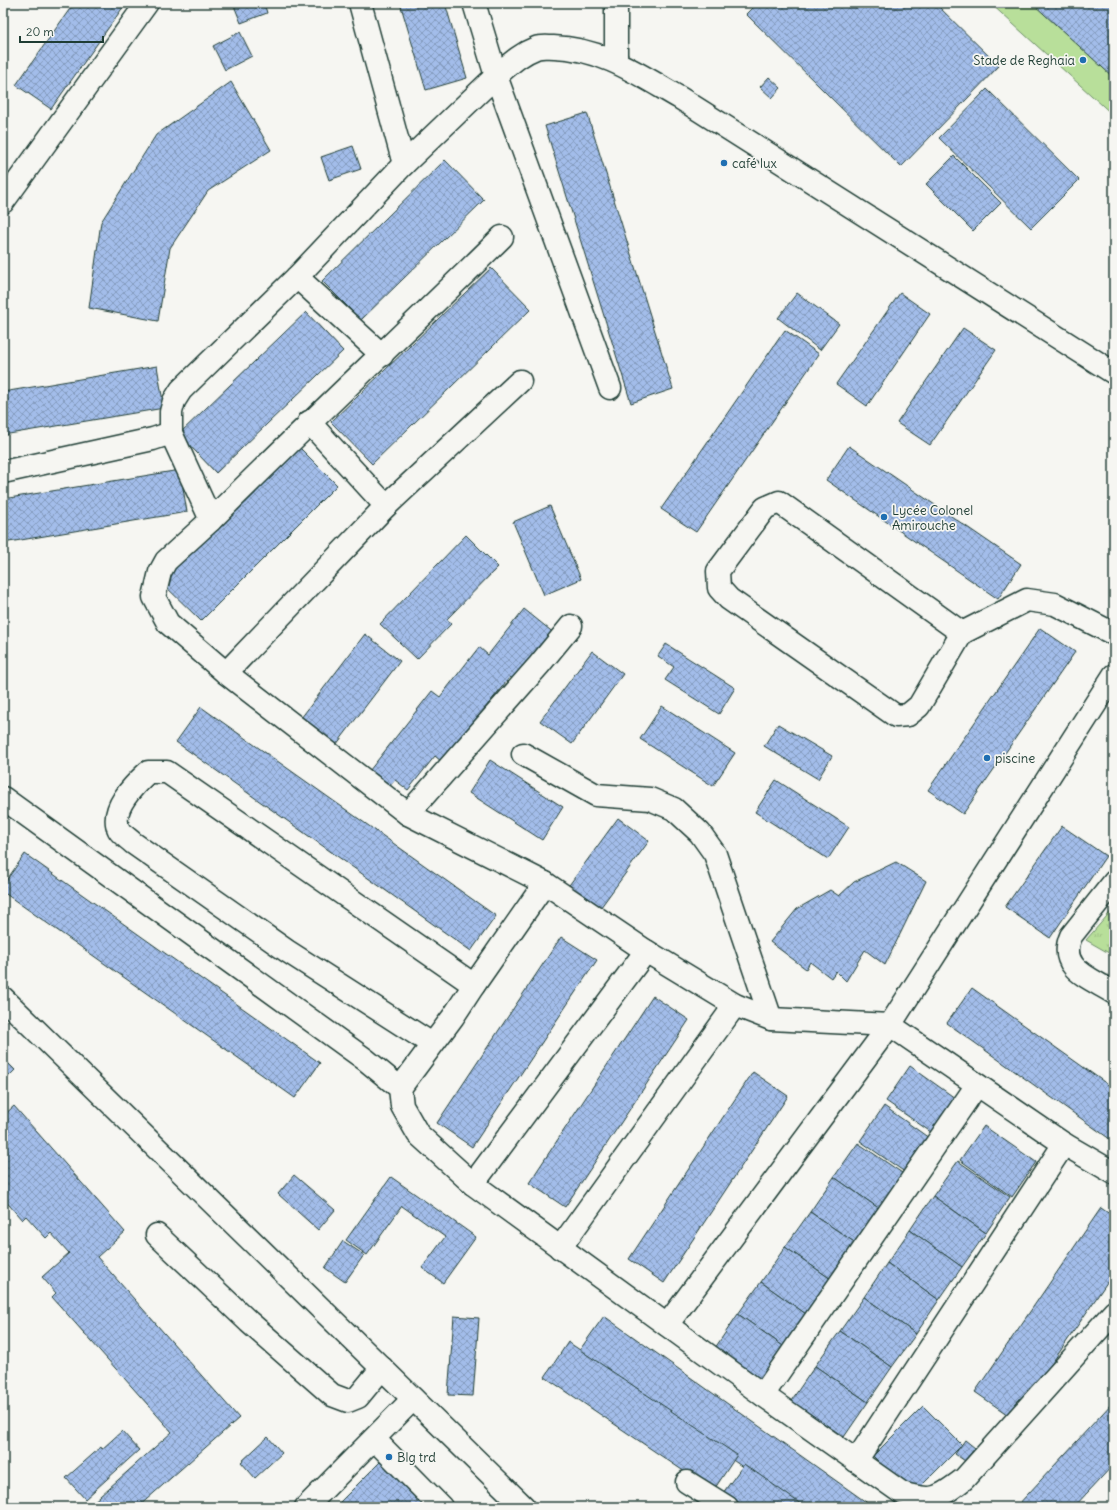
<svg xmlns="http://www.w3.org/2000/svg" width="1117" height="1510" viewBox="0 0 1117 1510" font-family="Delius,sans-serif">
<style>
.grass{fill:url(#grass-tufts);stroke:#6c8e67}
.garden{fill:#b8df9a;stroke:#6c8e67}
.building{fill:url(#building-cross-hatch);stroke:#1f3d34}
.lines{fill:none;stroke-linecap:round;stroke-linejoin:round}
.minor-casing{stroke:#1f3d34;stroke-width:25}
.minor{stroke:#f6f6f2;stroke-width:22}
.poi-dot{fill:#1f6fb2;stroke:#f6f6f2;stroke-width:1.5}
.labels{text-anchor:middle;stroke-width:3.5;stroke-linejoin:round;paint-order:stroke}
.poi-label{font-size:13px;fill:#1f3d34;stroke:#f6f6f2;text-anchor:start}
</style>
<defs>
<pattern id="grass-tufts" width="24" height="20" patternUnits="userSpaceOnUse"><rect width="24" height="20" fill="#b8df9a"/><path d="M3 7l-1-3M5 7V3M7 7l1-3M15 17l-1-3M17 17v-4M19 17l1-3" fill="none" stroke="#9ec085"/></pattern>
<pattern id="building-cross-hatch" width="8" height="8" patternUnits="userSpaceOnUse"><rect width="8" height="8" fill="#a3bdea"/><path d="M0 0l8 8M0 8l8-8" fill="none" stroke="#849bbe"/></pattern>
</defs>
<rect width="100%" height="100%" fill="#f6f6f2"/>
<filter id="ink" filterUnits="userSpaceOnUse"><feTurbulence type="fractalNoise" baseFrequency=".025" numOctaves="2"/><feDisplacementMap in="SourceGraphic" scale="8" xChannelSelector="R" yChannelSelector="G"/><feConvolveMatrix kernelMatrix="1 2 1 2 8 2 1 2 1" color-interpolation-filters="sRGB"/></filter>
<g filter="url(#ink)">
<path class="grass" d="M 1114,908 L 1114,956 L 1086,940 Z"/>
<path class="garden" d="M 990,3 L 1114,3 L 1114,116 Z"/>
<g class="building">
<path d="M 74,3 L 126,3 L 51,109 L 16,85 Z"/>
<path d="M 233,3 L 264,3 L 267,13 L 241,23 Z"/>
<path d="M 400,3 L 445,3 L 467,78 L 426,90 Z"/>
<path d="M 757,3 L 935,3 L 999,66 L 901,167 L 746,14 Z"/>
<path d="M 1032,3 L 1114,3 L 1114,78 Z"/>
<path d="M 240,32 L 252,56 L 225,70 L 213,46 Z"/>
<path d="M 769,77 L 781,88 L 772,98 L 760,87 Z"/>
<path d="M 231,82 L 271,150 L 208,191 L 170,248 L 158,321 L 89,308 L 101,222 L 156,135 Z"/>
<path d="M 987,89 L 1079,180 L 1031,228 L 939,138 Z"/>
<path d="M 587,113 L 673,389 L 631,403 L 545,126 Z"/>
<path d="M 353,146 L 361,169 L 329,180 L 321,157 Z"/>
<path d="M 954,156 L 1001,203 L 973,231 L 926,184 Z"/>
<path d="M 445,160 L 484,200 L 361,320 L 322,281 Z"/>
<path d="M 491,268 L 531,309 L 372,464 L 331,422 Z"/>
<path d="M 797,293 L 839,324 L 820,350 L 778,318 Z"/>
<path d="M 900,293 L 930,314 L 867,406 L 836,384 Z"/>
<path d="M 306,312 L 343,351 L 216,473 L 179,434 Z"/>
<path d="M 963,328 L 996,350 L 930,445 L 897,423 Z"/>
<path d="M 785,330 L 819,354 L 696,532 L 661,509 Z"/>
<path d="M 157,366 L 164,408 L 3,435 L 3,392 Z"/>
<path d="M 295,443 L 337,485 L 201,621 L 159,580 Z"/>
<path d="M 849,446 L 1021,564 L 998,599 L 826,480 Z"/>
<path d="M 180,470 L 187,512 L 3,543 L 3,499 Z"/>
<path d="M 550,506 L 581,579 L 544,595 L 513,522 Z"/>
<path d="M 466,535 L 498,567 L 447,619 L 451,624 L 417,659 L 380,624 Z"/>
<path d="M 524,609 L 555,634 L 517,682 L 510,677 L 442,762 L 435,756 L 408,790 L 395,780 L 386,790 L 366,775 L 432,691 L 440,697 L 479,647 L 488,655 Z"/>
<path d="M 1040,628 L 1075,652 L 963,814 L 928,790 Z"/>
<path d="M 365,634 L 400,661 L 333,749 L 298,722 Z"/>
<path d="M 666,644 L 735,688 L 719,714 L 665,680 L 674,667 L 658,656 Z"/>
<path d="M 592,651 L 623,674 L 572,744 L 540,721 Z"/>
<path d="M 662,706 L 735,753 L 713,786 L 640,739 Z"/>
<path d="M 201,707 L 496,916 L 471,951 L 176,742 Z"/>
<path d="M 778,724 L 832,756 L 818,779 L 764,746 Z"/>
<path d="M 490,760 L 563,807 L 542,840 L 469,793 Z"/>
<path d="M 776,780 L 849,827 L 828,859 L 755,812 Z"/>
<path d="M 618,818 L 649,841 L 598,911 L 567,888 Z"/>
<path d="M 1062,826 L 1106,856 L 1050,938 L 1005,907 Z"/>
<path d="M 25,854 L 320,1063 L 295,1098 L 3,892 L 3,885 Z"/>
<path d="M 896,862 L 926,881 L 885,965 L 865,950 L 846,981 L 836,971 L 831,978 L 810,962 L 806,969 L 770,942 L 797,909 L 830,890 L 839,896 L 854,882 Z"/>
<path d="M 561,937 L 597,960 L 472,1147 L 437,1123 Z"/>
<path d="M 972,988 L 1114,1089 L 1114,1142 L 947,1023 Z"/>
<path d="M 653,996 L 689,1020 L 565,1207 L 529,1183 Z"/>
<path d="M 3,1058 L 15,1070 L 3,1082 Z"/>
<path d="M 910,1066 L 962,1103 L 938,1137 L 886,1101 Z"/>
<path d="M 753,1072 L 788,1096 L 664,1283 L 629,1259 Z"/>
<path d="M 14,1106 L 125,1232 L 97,1257 L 239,1418 L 138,1507 L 94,1507 L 91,1504 L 172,1432 L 52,1297 L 56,1293 L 42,1277 L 69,1253 L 51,1233 L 46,1238 L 26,1216 L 22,1220 L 3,1198 L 3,1116 Z"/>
<path d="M 884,1106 L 936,1143 L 912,1177 L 860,1141 Z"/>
<path d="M 984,1126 L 1036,1162 L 1012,1197 L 960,1160 Z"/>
<path d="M 858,1143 L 911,1179 L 887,1214 L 834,1177 Z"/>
<path d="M 958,1161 L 1010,1197 L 986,1233 L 933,1196 Z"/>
<path d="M 294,1175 L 335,1210 L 318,1230 L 278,1194 Z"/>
<path d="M 391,1177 L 476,1237 L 443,1283 L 422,1268 L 445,1237 L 402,1206 L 367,1255 L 346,1240 Z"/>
<path d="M 834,1177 L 887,1214 L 863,1248 L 810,1212 Z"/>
<path d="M 933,1196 L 986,1233 L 962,1267 L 910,1230 Z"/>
<path d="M 1101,1208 L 1114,1217 L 1114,1272 L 1014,1419 L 975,1392 Z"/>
<path d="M 810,1212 L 863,1248 L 838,1284 L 785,1247 Z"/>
<path d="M 910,1230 L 962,1267 L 939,1300 L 887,1263 Z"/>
<path d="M 343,1241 L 364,1255 L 345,1282 L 325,1268 Z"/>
<path d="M 785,1247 L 838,1284 L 813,1319 L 761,1282 Z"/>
<path d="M 887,1263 L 939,1300 L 916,1334 L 864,1297 Z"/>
<path d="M 761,1282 L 813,1319 L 790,1351 L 738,1314 Z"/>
<path d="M 864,1297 L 916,1334 L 892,1367 L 840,1331 Z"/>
<path d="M 738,1314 L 790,1351 L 767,1385 L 715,1348 Z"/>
<path d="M 454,1316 L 479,1318 L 473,1396 L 448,1395 Z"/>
<path d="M 604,1316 L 873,1507 L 799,1507 L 579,1351 Z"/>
<path d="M 840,1331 L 892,1367 L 868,1402 L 815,1366 Z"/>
<path d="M 568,1342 L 737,1455 L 713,1491 L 545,1377 Z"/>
<path d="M 815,1366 L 868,1402 L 844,1437 L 791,1401 Z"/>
<path d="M 1114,1401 L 1114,1464 L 1074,1507 L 1016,1507 Z"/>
<path d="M 923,1406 L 962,1445 L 912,1495 L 873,1456 Z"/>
<path d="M 122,1431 L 139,1450 L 85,1499 L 66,1478 L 101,1447 L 102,1449 Z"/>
<path d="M 268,1437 L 282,1453 L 255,1478 L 241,1462 Z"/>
<path d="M 965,1440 L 975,1448 L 965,1461 L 955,1454 Z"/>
<path d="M 384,1458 L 434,1507 L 335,1507 Z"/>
<path d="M 744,1464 L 805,1507 L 734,1507 L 720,1497 Z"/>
</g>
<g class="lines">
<g class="minor-casing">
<g id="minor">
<path d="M 360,3 L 404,164"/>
<path d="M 474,3 L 496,76 C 509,65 520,54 536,48 C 541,46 548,47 554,47 C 601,48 640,75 680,98 L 1114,373"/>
<path d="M 616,3 L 616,61"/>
<path d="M 3,202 L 147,3"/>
<path d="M 297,277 L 382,355"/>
<path d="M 610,388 L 496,76 L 404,164 L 297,277 L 181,390 L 174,401 L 171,412 L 171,433 L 211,520 L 166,561 L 160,572 L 154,597 L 168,623 L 226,673 L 408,814 L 545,883 L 646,951 L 735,1005 L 771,1019 L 890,1025 L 1064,1144 L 1114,1173"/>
<path d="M 309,422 L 386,506"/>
<path d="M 3,472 L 153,439 L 171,433"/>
<path d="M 211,520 C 307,424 406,332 502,237"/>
<path d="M 962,633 L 779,502 L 765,508 L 718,571 L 719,588 L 729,599 L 896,716 L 908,715 L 919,706 L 962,633 L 1027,600 L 1055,604 L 1114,634"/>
<path d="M 226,673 L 386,506 L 520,381"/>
<path d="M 523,754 L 596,795 L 650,799 L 674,809 L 700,833 L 715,854 L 771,1019"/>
<path d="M 3,798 L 366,1060 L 400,1088 L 402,1106 L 418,1134 L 473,1184 L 763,1395 L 902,1493 C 933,1503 939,1498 964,1479 L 1114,1312"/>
<path d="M 408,814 L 539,665 L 571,626"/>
<path d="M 1114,882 L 1071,936 C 1057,969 1091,978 1114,993"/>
<path d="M 3,998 L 524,1507"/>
<path d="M 432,1044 L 287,951 L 133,843 C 129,839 121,834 119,830 C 109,809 134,785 148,772 L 167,772 L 474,985"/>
<path d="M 400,1088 L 453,1017 L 474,985 L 545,883"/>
<path d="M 473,1184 L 646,951"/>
<path d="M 157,1235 L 249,1322 L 332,1395 L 348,1401 L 358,1397 L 382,1368"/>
<path d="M 560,1248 L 735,1005"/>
<path d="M 667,1325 L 890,1025 L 1114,675"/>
<path d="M 763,1395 L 977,1085"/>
<path d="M 374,1439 L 441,1507"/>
<path d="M 856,1461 L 1064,1144"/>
<path d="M 687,1482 L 727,1507"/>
<path d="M 306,1507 L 413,1399"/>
</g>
</g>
<use href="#minor" class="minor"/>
</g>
</g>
<g class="poi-dot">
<circle cx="1083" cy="60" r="4"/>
<circle cx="724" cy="163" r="4"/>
<circle cx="884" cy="517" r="4"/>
<circle cx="987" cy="758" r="4"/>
<circle cx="389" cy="1457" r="4"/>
</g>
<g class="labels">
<g class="poi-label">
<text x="1075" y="65" text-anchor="end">Stade de Reghaia</text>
<text x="732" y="168">café lux</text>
<text x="892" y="515">Lycée Colonel<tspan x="892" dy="15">Amirouche</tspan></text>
<text x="995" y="763">piscine</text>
<text x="397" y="1462">Blg trd</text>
</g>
</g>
<rect width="1117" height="1510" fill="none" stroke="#f6f6f2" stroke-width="16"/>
<rect x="8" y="8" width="1101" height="1494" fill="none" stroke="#1f3d34" stroke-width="1.5" filter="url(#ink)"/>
<path d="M20 36v6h83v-6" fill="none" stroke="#1f3d34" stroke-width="2"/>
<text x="26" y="36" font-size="12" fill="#1f3d34" stroke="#f6f6f2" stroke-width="3" paint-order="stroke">20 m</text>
</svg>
